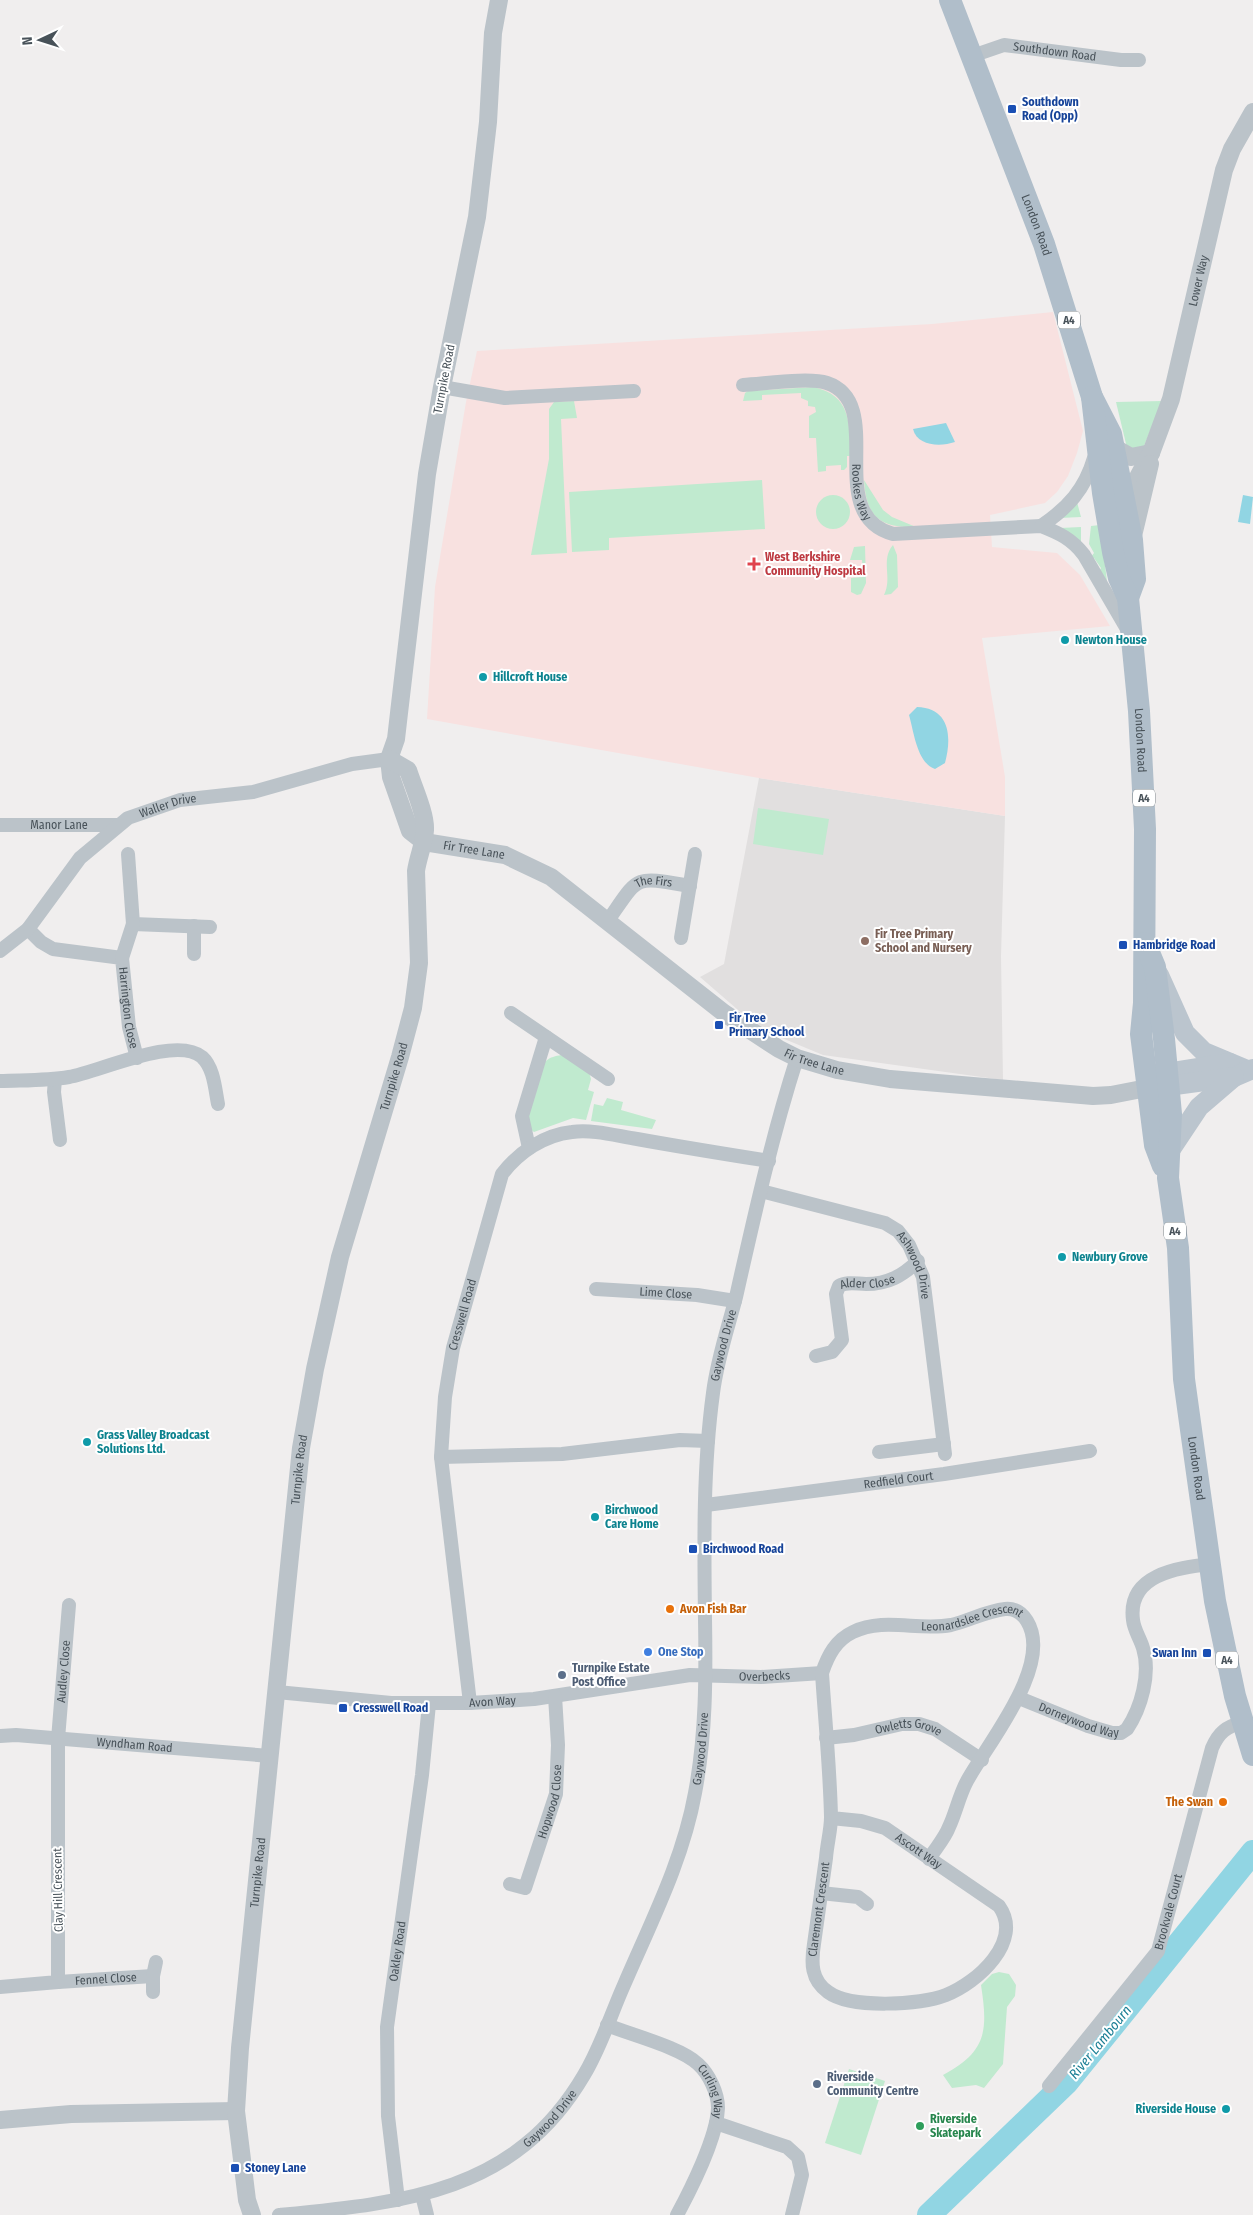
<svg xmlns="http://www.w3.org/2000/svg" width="1253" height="2215" viewBox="0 0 1253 2215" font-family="'Fira Sans Condensed',sans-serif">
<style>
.education{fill:#e1dfdf}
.medical{fill:#f8e1e0}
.green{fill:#c0eacf}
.water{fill:#91d5e3}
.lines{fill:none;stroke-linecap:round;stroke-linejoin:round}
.river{stroke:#91d5e3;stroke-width:24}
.minor{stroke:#bbc3c9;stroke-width:14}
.tertiary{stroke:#bbc3c9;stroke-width:18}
.secondary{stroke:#bbc5ce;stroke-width:20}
.primary{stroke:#b0beca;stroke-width:22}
.transit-dot{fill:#1a4fb4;stroke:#fff;stroke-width:2}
.health-dot{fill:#e0444e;stroke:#fff;stroke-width:2}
.culture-dot{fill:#0f9aa8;stroke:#fff;stroke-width:2}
.education-dot{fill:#8d6e63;stroke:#fff;stroke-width:2}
.food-dot{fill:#e8710a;stroke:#fff;stroke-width:2}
.shop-dot{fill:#3f7fe0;stroke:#fff;stroke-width:2}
.service-dot{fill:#5c6f8a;stroke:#fff;stroke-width:2}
.leisure-dot{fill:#2e9e5b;stroke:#fff;stroke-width:2}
.labels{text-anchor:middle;stroke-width:4;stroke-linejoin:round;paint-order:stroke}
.shield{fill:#fff;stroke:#7f868b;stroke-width:1}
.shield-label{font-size:11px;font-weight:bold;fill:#485259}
.street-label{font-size:12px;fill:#485259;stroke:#fff}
.transit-label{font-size:12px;font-weight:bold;fill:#164399;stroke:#fff;text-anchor:start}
.health-label{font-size:12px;font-weight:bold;fill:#be3a42;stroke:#fff;text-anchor:start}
.culture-label{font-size:12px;font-weight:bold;fill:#0d838f;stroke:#fff;text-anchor:start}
.education-label{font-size:12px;font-weight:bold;fill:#785e54;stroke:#fff;text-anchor:start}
.food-label{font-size:12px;font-weight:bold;fill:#c56008;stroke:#fff;text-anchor:start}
.shop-label{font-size:12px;font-weight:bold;fill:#366cbe;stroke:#fff;text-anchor:start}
.service-label{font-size:12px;font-weight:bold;fill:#4e5e75;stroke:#fff;text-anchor:start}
.leisure-label{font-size:12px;font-weight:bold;fill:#27864d;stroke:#fff;text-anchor:start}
.water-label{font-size:14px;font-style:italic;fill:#197e94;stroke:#fff}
</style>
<rect width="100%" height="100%" fill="#f0eeee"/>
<path class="education" d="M 759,778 L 1005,816 L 1001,956 L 1003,1080 L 823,1055 L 760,1029 L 700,977 L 724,964 Z"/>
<path class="medical" d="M 1053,312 L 1083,431 L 1077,453 L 1068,476 L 1057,492 L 1045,503 L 990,515 L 992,547 L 1057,553 L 1080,575 L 1110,626 L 982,638 L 1005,777 L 1005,816 L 759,778 L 427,719 L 435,587 L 466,402 L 477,351 L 932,324 Z"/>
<g class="green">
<path d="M 813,387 C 852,395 849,424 851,456 L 847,456 L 847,467 L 844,470 L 841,470 L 841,465 L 826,466 L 826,471 L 818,472 L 816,438 L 809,438 L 809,416 L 816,412 L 815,407 L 808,406 L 808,401 L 801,398 L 801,393 L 762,395 L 762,400 L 743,401 L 745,393 L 748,391 Z"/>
<path d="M 574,401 L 577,418 L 561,419 L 567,553 L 531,555 L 549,459 L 549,409 L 554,402 Z"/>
<path d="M 1162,401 L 1144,446 L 1139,449 L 1127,448 L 1116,402 Z"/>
<path d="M 762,480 L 765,529 L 609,538 L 609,550 L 572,552 L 569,492 Z"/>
<path d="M 864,480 L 883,510 L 892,517 L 916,527 C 880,528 866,517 864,480 Z"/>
<circle cx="833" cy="512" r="17"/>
<path d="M 1077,502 L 1081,517 L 1060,518 Z"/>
<path d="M 1100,525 L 1107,581 L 1105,582 L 1099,572 L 1101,568 L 1094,558 L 1090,558 L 1094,553 L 1089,544 L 1091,526 Z"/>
<path d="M 1081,527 L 1081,546 L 1060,528 Z"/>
<path d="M 893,545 L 897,555 L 898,587 L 891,594 L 884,595 C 893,578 880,560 893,545 Z"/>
<path d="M 865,546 L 866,583 L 861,594 L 857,595 L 851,592 L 851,578 L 863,577 L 862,560 L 850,560 L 854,547 Z"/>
<path d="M 758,808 L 829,819 L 823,855 L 753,844 Z"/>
<path d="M 561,1055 L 589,1072 L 591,1079 L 588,1090 L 594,1092 L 586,1120 L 573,1118 L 534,1132 L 529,1128 C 527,1112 534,1073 546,1061 C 550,1057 556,1056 561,1055 Z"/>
<path d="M 607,1098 L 623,1102 L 621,1110 L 656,1120 L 652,1129 L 591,1121 L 594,1104 L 603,1106 Z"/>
<path d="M 999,1972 L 1009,1974 L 1016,1985 L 1015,1996 L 1007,2007 L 1003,2064 L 984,2088 L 976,2085 L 952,2088 L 943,2075 C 987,2052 988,2030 981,1985 L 992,1974 Z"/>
<path d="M 849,2069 L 885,2081 L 861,2155 L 825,2143 Z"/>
</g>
<g class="water">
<path d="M 946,423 L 955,442 C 940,447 917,446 913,429 Z"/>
<path d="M 1243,495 L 1253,497 L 1250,524 L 1238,522 Z"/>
<path d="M 917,707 C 950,708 952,737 945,763 L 935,769 C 917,763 914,732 909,715 Z"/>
</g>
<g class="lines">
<path class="river" d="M 929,2215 L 1067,2082 L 1253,1852"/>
<g class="minor">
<path id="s1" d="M 972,56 L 1004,45 L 1121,60 L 1139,60"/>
<path id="s2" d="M 743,385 C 764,384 809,377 827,383 C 889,404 821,514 893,534 L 1041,526 C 1059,533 1072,539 1084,555 L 1127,629"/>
<path d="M 442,387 L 505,398 L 634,391"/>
<path d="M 1041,526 C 1068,508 1085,489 1094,458"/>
<path id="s3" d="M 0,825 L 118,825"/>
<path d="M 128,854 L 133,924 L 210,927"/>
<path id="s4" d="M 607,922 C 640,875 632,876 690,886"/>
<path d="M 194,926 L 194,954"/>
<path id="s5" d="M 28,929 L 41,942 L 53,949 L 122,958 L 129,1027 L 137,1058"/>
<path d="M 681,938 L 695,854"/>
<path id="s6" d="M 0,951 L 28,929 L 80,858 L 128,818 L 180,800 L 253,792 L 352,764 L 389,759"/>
<path d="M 122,958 L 133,924"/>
<path d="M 511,1013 L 608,1079"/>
<path d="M 55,1079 L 54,1092 L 60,1140"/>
<path d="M 0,1081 C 23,1080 46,1081 69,1077 C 99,1072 176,1035 202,1057 C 214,1068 215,1089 218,1104"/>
<path d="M 529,1148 L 522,1116 L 546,1037"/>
<path id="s7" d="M 761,1191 L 885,1223 L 898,1231 L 909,1245 L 923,1277 L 945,1454"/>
<path id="s8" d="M 596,1289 L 697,1295 L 735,1301"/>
<path id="s9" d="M 816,1356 L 832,1352 L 842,1340 L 836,1294 L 839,1286 C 847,1281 857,1284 866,1284 C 888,1284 902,1276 918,1261"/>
<path d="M 879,1452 L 944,1444"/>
<path d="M 441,1457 L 562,1454 L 680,1440 L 708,1441"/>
<path id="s10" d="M 706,1505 L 944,1474 L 1090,1451"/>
<path id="s11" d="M 277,1692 L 391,1703 L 470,1703 L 534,1699 L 690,1675 L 761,1677 L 822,1673"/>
<path id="s12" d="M 1019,1698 L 1088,1726 L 1112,1733 L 1121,1733 L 1127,1729 C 1141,1708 1151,1674 1143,1648 C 1140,1638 1134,1630 1133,1620 C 1127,1574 1178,1568 1210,1564"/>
<path id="s13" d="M 470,1703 L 441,1457 L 445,1397 L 453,1348 L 502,1174 C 519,1152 544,1135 572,1132 C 593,1129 617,1136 637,1139 C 681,1147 725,1154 769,1161"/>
<path id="s14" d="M 0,1736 L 16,1735 L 270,1756"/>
<path id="s15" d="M 826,1738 L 854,1735 L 902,1724 L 919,1724 L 935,1729 L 982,1760"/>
<path id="s16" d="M 831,1818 L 861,1821 L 885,1828 L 999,1906 C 1024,1941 977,1983 946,1995 C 920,2005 851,2009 828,1992 C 811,1980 811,1963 814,1944 C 818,1916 822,1887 826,1858 C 827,1844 831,1830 831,1817 C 830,1769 825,1720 822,1673 C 828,1655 836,1640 853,1632 C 884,1617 918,1631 951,1625 C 969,1621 986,1611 1005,1609 C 1015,1608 1022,1613 1027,1621 C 1054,1665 987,1744 967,1781 C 959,1796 956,1812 949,1827 C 945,1838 935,1849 929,1859"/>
<path id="s17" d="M 510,1884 L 525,1888 L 556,1794 L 558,1745 L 555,1696"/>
<path d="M 821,1893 L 858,1897 L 867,1904"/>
<path id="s18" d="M 58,1982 L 153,1976"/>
<path id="s19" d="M 0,1987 L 58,1982 L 58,1739 L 69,1605"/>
<path d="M 153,1992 L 153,1976 L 156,1962"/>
<path id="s20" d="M 607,2025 C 631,2035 680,2047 698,2064 C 709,2074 718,2093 718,2108 C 717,2137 691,2189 677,2215"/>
<path id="s21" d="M 1049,2086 L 1158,1951 L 1212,1748 C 1219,1732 1226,1727 1243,1722"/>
<path d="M 716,2123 L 787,2147 L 798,2157 L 802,2175 L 792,2215"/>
<path d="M 422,2195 L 427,2215"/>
<path id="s22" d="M 398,2200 L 388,2116 L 387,2027 L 422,1775 L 429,1704"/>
<path id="s23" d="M 279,2215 C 403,2203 515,2193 584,2075 C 601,2047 611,2014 624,1985 C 651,1922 683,1860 695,1793 C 706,1735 706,1677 705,1618 C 704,1543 703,1467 713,1393 C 717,1360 728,1328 736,1297 C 754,1217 772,1136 797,1058"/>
</g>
<g class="tertiary">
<path id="s24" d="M 499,0 L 493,33 L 488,122 L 477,217 L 442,387 L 427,474 L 399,713 L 396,739 L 389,759 L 391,777 L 410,831 L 424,842 L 505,855 L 551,877 L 724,1013 L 779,1049 L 797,1058 L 837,1070 L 890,1079 L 1093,1096 L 1111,1095 L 1147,1088"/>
<path d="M 1115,448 L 1131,457 L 1151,453"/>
<path id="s25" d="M 1123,505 L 1151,453 L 1171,399 L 1224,170 L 1232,149 L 1253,112"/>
<path d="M 1133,536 L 1150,464"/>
<path d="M 0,2120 L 71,2114 L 236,2111"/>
<path id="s26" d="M 252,2215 L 247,2200 L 236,2111 L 240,2048 L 301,1448 L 315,1369 L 340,1257 L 400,1057 L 413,1008 L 419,963 L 416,871 C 418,857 424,844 425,830 C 426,814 413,786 408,770 L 389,759"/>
</g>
<g class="secondary">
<path d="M 1159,975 L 1185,1033 L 1204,1052 L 1247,1070"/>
<path d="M 1154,1083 L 1167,1073 L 1230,1063"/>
<path d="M 1153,1088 L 1234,1077 L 1253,1069"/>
<path d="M 1169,1152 L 1199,1107 L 1234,1077"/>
</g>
<g class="primary">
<path id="s27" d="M 950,0 L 1044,244 L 1092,397 L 1111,434 L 1132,540 L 1135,579 L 1128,598"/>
<path id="s28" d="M 1092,397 L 1103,493 L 1113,552 L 1119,578 L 1128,598 L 1139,711 L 1145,829 L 1144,1003 L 1141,1034 L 1155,1145 L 1163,1166"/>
<path id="s29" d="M 1145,943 L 1155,967 L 1164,1039 L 1171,1114 L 1168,1178 L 1178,1248 L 1184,1379 L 1192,1437 L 1215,1601 L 1235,1696 L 1253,1755"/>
</g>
</g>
<g class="transit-dot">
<rect x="1007" y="104" width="10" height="10" rx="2.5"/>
<rect x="1118" y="940" width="10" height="10" rx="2.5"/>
<rect x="714" y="1020" width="10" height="10" rx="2.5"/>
<rect x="688" y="1544" width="10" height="10" rx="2.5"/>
<rect x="1202" y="1648" width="10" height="10" rx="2.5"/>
<rect x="338" y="1703" width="10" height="10" rx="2.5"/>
<rect x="230" y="2163" width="10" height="10" rx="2.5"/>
</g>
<path class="health-dot" d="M751.5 556.5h5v5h5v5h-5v5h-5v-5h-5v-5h5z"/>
<g class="culture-dot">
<circle cx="1065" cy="640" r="5"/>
<circle cx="483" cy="677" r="5"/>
<circle cx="1062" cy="1257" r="5"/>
<circle cx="87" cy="1442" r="5"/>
<circle cx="595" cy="1517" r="5"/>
<circle cx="1226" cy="2109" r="5"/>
</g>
<circle class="education-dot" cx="865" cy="941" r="5"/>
<g class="food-dot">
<circle cx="670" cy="1609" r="5"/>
<circle cx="1223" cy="1802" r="5"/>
</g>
<circle class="shop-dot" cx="648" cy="1652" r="5"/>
<g class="service-dot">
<circle cx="562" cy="1675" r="5"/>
<circle cx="817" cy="2084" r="5"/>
</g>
<circle class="leisure-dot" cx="920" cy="2126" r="5"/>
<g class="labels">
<g class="shield">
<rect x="1058" y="311.5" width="22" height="17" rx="4"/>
<rect x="1133" y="789.5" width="22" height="17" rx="4"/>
<rect x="1164" y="1222.5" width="22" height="17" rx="4"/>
<rect x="1216" y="1651.5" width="22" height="17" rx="4"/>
</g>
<g class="shield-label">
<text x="1069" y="324">A4</text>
<text x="1144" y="802">A4</text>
<text x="1175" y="1235">A4</text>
<text x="1227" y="1664">A4</text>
</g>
<g class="street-label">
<text dy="4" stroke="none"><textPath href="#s1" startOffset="85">Southdown Road</textPath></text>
<text dy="4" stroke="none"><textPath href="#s27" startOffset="241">London Road</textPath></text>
<text dy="4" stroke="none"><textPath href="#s25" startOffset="238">Lower Way</textPath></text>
<text transform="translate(444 379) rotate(-79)" y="4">Turnpike Road</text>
<text dy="4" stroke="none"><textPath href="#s2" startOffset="206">Rookes Way</textPath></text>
<text dy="4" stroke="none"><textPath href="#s28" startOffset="348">London Road</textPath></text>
<text dy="4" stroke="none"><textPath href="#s6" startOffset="228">Waller Drive</textPath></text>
<text dy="4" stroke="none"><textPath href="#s3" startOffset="59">Manor Lane</textPath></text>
<text dy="4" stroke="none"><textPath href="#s24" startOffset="912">Fir Tree Lane</textPath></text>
<text dy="4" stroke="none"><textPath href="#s4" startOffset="66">The Firs</textPath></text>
<text dy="4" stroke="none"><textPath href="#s5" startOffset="152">Harrington Close</textPath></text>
<text dy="4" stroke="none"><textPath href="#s24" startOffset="1318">Fir Tree Lane</textPath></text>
<text dy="4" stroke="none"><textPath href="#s26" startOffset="1155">Turnpike Road</textPath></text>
<text dy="4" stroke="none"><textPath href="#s7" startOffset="182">Ashwood Drive</textPath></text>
<text dy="4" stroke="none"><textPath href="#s9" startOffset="116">Alder Close</textPath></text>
<text dy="4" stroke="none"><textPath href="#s8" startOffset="70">Lime Close</textPath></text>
<text dy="4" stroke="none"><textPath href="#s13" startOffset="392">Cresswell Road</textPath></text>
<text dy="4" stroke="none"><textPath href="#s23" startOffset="1105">Gaywood Drive</textPath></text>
<text dy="4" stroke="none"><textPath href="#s29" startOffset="530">London Road</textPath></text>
<text dy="4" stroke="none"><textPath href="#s26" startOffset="750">Turnpike Road</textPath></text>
<text dy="4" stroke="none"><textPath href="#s10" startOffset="194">Redfield Court</textPath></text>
<text dy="4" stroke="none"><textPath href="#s16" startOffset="932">Leonardslee Crescent</textPath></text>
<text dy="4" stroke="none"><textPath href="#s19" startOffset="369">Audley Close</textPath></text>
<text dy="4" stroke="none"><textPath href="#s11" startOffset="490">Overbecks</textPath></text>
<text dy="4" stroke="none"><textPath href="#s11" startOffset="216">Avon Way</textPath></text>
<text dy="4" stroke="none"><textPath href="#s12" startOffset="64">Dorneywood Way</textPath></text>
<text dy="4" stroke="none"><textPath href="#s15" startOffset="84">Owletts Grove</textPath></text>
<text dy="4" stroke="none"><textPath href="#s14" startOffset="135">Wyndham Road</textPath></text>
<text dy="4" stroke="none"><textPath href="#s23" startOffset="700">Gaywood Drive</textPath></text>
<text dy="4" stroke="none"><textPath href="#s17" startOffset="106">Hopwood Close</textPath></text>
<text dy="4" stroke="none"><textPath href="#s16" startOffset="96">Ascott Way</textPath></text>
<text dy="4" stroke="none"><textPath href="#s26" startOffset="345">Turnpike Road</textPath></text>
<text transform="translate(58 1890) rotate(-91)" y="4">Clay Hill Crescent</text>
<text dy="4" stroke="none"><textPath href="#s16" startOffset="520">Claremont Crescent</textPath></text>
<text dy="4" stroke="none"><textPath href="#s21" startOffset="214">Brookvale Court</textPath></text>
<text dy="4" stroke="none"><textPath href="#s22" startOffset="250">Oakley Road</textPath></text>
<text dy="4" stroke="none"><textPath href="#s18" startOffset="48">Fennel Close</textPath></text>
<text dy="4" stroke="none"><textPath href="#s20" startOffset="131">Curling Way</textPath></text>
<text dy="4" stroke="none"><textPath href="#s23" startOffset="296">Gaywood Drive</textPath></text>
</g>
<g class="transit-label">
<text x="1022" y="106">Southdown<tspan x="1022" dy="14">Road (Opp)</tspan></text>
<text x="1133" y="949">Hambridge Road</text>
<text x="729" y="1022">Fir Tree<tspan x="729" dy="14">Primary School</tspan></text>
<text x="703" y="1553">Birchwood Road</text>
<text x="1197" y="1657" text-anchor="end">Swan Inn</text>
<text x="353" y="1712">Cresswell Road</text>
<text x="245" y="2172">Stoney Lane</text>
</g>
<g class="health-label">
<text x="765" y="561">West Berkshire<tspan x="765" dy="14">Community Hospital</tspan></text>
</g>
<g class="culture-label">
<text x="1075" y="644">Newton House</text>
<text x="493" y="681">Hillcroft House</text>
<text x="1072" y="1261">Newbury Grove</text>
<text x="97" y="1439">Grass Valley Broadcast<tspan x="97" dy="14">Solutions Ltd.</tspan></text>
<text x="605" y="1514">Birchwood<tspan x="605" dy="14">Care Home</tspan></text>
<text x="1216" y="2113" text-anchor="end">Riverside House</text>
</g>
<g class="education-label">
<text x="875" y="938">Fir Tree Primary<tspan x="875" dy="14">School and Nursery</tspan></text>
</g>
<g class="food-label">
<text x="680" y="1613">Avon Fish Bar</text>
<text x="1213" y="1806" text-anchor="end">The Swan</text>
</g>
<g class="shop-label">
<text x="658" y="1656">One Stop</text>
</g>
<g class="service-label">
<text x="572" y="1672">Turnpike Estate<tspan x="572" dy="14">Post Office</tspan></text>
<text x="827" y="2081">Riverside<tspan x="827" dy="14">Community Centre</tspan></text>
</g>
<g class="leisure-label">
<text x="930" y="2123">Riverside<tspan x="930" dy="14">Skatepark</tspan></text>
</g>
<g class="water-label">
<text transform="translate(1100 2042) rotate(-51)" y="5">River Lambourn</text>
</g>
</g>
<g transform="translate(40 40) rotate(266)" stroke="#ffffff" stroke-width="4" paint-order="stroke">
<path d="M0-4L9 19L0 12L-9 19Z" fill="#485259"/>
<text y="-8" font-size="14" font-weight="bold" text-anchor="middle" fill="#485259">N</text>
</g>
</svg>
